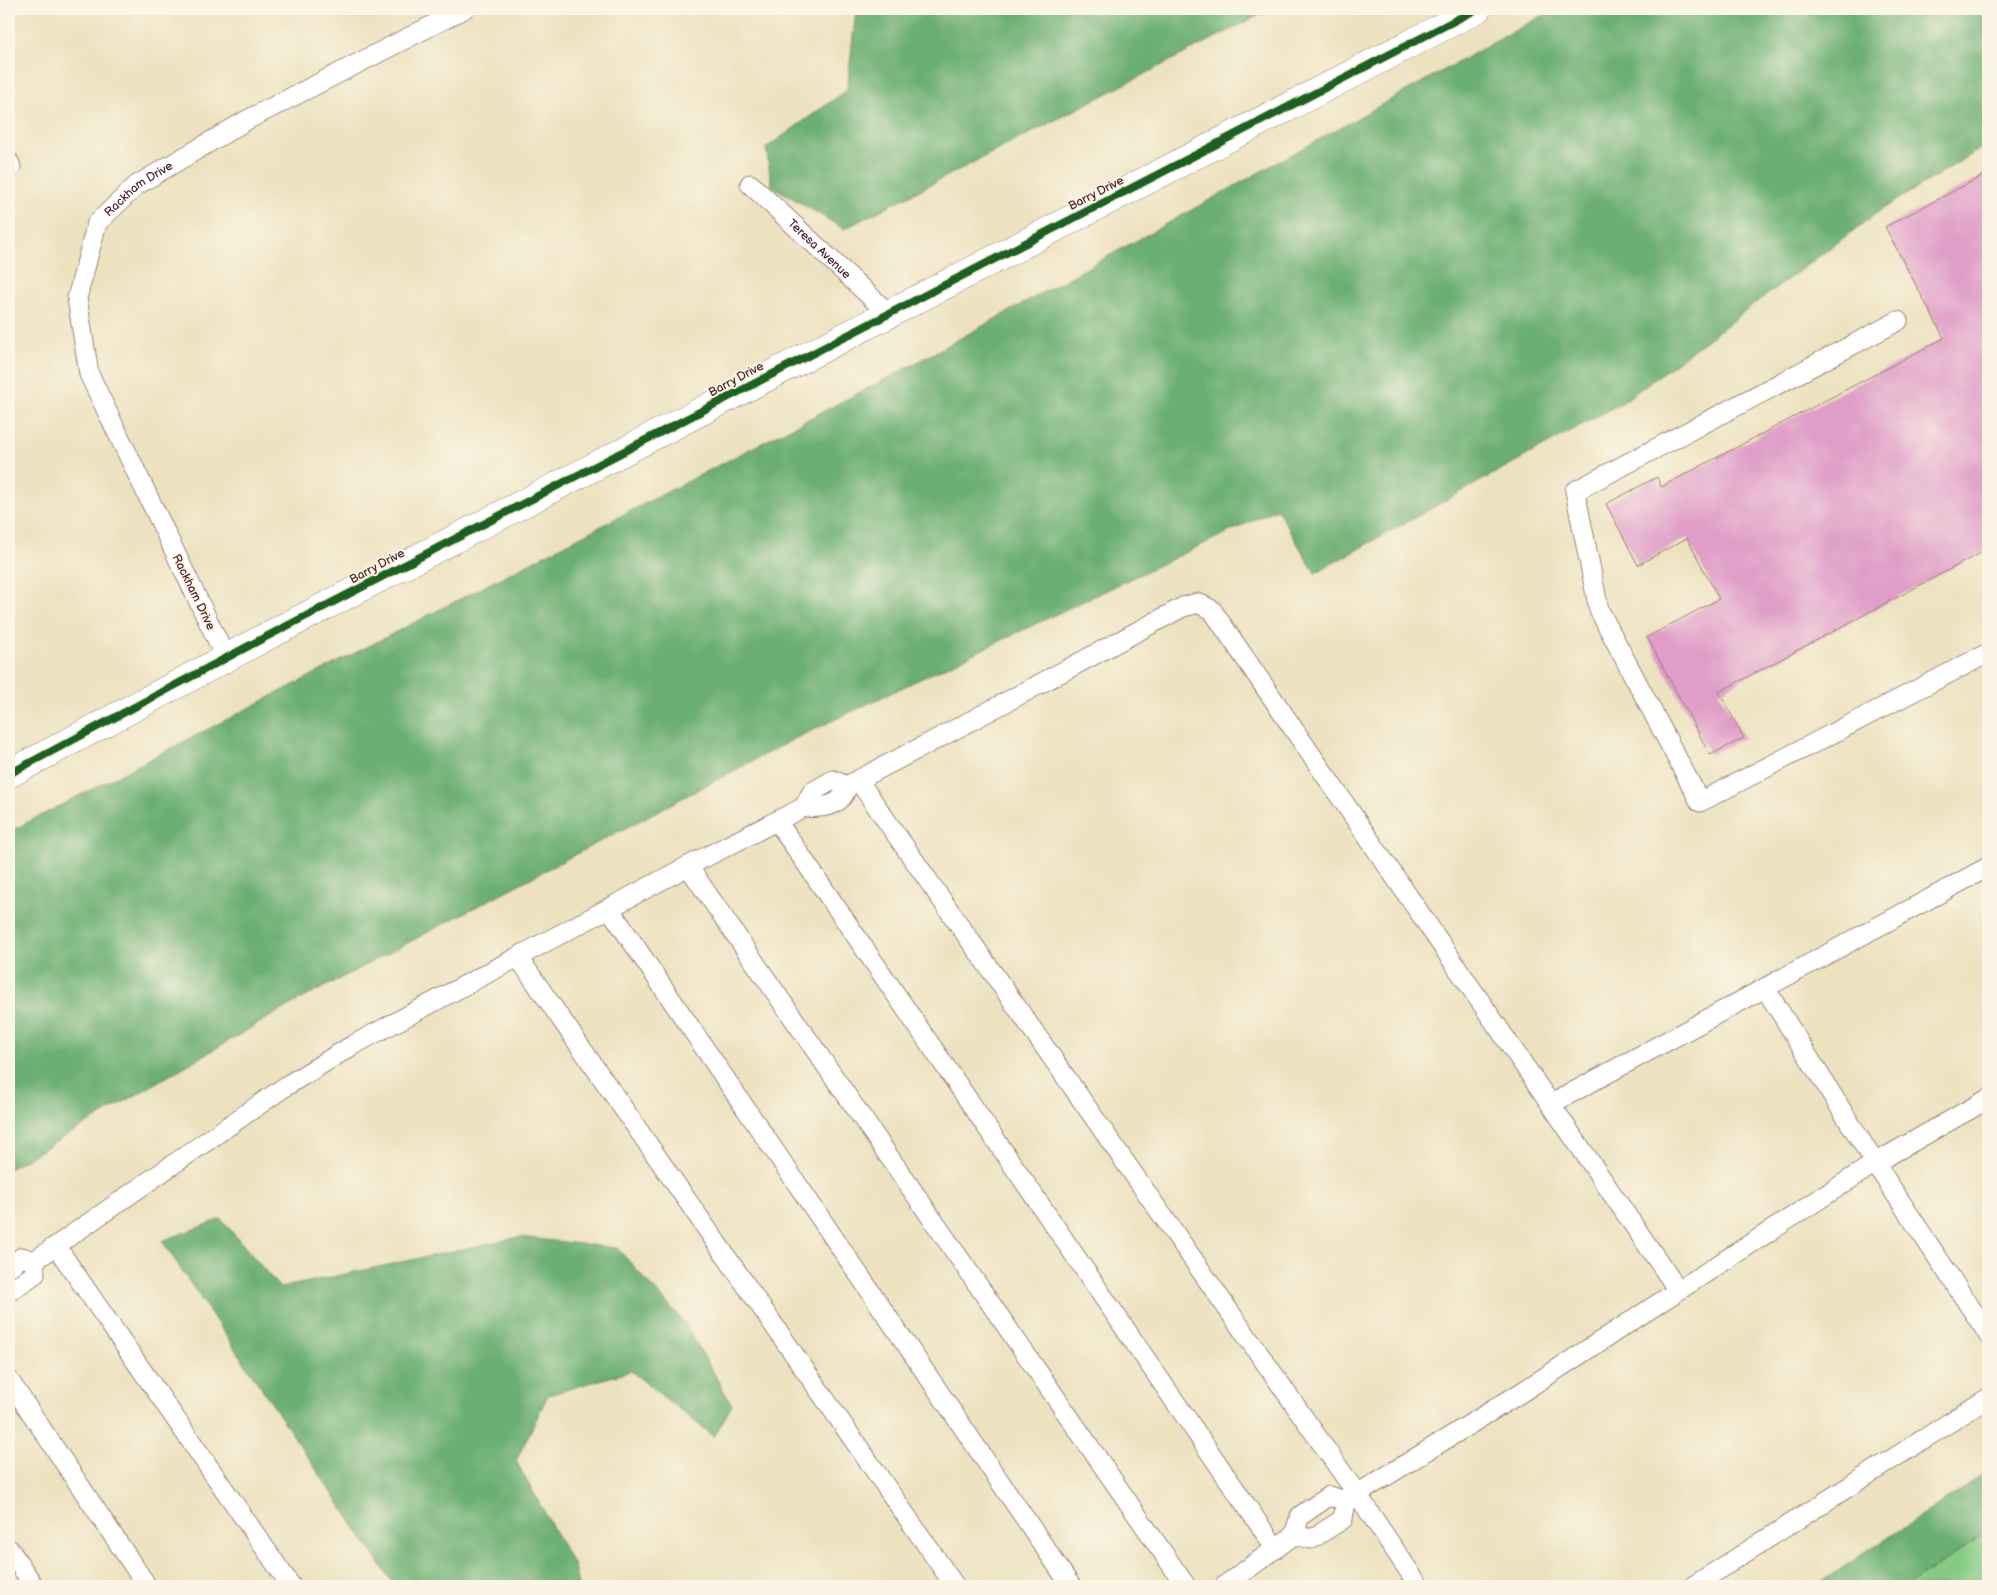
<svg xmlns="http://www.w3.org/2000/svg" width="1997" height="1595" viewBox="0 0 1997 1595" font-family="'Balsamiq Sans',sans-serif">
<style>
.green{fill:#86cb85;stroke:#687558}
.forest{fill:#6caf72;stroke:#5b674e}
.building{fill:#df9dc8}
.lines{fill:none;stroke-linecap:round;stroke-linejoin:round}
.lane-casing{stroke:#9b8076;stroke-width:21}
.street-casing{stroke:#9b8076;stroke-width:29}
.lane{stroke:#fff;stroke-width:19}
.street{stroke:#fff;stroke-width:28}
.cycleway-casing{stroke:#fcf5e5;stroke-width:11}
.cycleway{stroke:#1b5e20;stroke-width:8}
.labels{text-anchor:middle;stroke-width:4;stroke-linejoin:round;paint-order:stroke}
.street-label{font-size:12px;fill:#4a1f2b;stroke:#fcf5e5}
</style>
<rect width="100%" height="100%" fill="#fcf5e5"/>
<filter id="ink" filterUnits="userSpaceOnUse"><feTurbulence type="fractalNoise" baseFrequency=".02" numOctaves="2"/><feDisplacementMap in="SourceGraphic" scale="10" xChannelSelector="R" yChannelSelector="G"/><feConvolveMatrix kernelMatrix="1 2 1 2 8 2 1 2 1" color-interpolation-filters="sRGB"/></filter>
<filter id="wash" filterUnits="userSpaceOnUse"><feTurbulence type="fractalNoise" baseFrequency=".0096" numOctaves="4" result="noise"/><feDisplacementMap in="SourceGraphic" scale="20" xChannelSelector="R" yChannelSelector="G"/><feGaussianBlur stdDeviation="1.12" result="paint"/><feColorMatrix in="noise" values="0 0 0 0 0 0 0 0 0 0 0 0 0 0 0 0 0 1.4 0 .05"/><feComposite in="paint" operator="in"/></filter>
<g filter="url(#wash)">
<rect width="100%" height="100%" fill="#ece2c0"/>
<path class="green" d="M 1982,1535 L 1988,1544 L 1988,1586 L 1907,1586 Z"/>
<g class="forest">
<path d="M 856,9 L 1271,9 L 844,229 L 772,186 L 766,148 L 847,90 Z"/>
<path d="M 1554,9 L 1988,9 L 1988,144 L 1881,210 L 1623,402 L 1315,573 L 1277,509 L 794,739 L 292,1004 L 9,1169 L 9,832 L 903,370 Z"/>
<path d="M 221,1219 L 280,1288 L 519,1237 L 617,1248 L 684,1322 L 732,1405 L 714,1437 L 631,1371 L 548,1395 L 516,1461 L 574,1566 L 578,1586 L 395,1586 L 162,1241 Z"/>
<path d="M 1988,1472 L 1988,1531 L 1907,1586 L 1815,1586 Z"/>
</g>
<g id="blocks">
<path class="building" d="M 1988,173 L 1988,549 L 1719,692 L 1744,738 L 1710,755 L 1647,637 L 1719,599 L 1687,538 L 1638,565 L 1606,504 L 1657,477 L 1661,487 L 1944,338 L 1885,227 Z"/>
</g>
</g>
<g filter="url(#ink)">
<use href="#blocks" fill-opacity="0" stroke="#9b8076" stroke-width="1"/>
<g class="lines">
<g class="lane-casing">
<g id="lane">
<path d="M 9,162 L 11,167 L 9,168"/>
<path id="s1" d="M 750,184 L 888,313"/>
<path d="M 1898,321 L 1575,491 L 1599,610 L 1700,802 L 1988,653"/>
<path id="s2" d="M 226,658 L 89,374 L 77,298 L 97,223 L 137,185 L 247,120 L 464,9"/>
<path d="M 858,780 L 1357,1494 L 1419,1586"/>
<path d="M 804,807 L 812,792 L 833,780 L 847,786"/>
<path d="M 777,821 L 1276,1549"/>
<path d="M 688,866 L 804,807 C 817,808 834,808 842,797 C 850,786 843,788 858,780 L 952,731 L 1183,607 L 1198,603 L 1212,610 L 1678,1290"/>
<path d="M 609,908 L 1071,1586"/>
<path d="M 518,957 L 955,1586"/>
<path d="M 1765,988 L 1875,1163 L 1988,1334"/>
<path d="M 1551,1104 L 1988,867"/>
<path d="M 56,1246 L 291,1586"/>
<path d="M 34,1261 L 286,1086 L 353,1045 L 688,866 L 1186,1586"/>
<path d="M 9,1267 L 22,1257 L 34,1261"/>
<path d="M 9,1290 L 12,1290 L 35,1274 L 34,1261"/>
<path d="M 9,1380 L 147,1586"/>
<path d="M 1294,1535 L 1312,1539 L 1343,1519 L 1346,1501 L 1522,1392 L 1875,1163 L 1988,1099"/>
<path d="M 9,1549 L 34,1586"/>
<path d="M 1224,1586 L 1294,1535 L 1300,1516 L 1329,1496 L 1346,1501"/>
<path d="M 1693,1586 L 1988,1398"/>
</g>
</g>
<g class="street-casing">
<path id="street" d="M 9,774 L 258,641 L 1477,9"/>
</g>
<use href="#lane" class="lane"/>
<use href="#street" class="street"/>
<g class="cycleway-casing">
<path id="cycleway" d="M 9,774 L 258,641 L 1477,9"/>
</g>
<use href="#cycleway" class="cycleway"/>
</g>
</g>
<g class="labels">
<g class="street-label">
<text dy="4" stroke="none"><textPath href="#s2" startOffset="524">Rackham Drive</textPath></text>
<text transform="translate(1096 193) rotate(-27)" y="4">Barry Drive</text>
<text dy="4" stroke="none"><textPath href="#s1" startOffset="95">Teresa Avenue</textPath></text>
<text transform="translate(736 379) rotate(-28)" y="4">Barry Drive</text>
<text transform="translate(377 566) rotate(-28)" y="4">Barry Drive</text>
<text transform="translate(194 592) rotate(64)" y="4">Rackham Drive</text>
</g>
</g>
<rect width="1997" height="1595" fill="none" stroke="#fcf5e5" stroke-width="30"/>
</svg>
